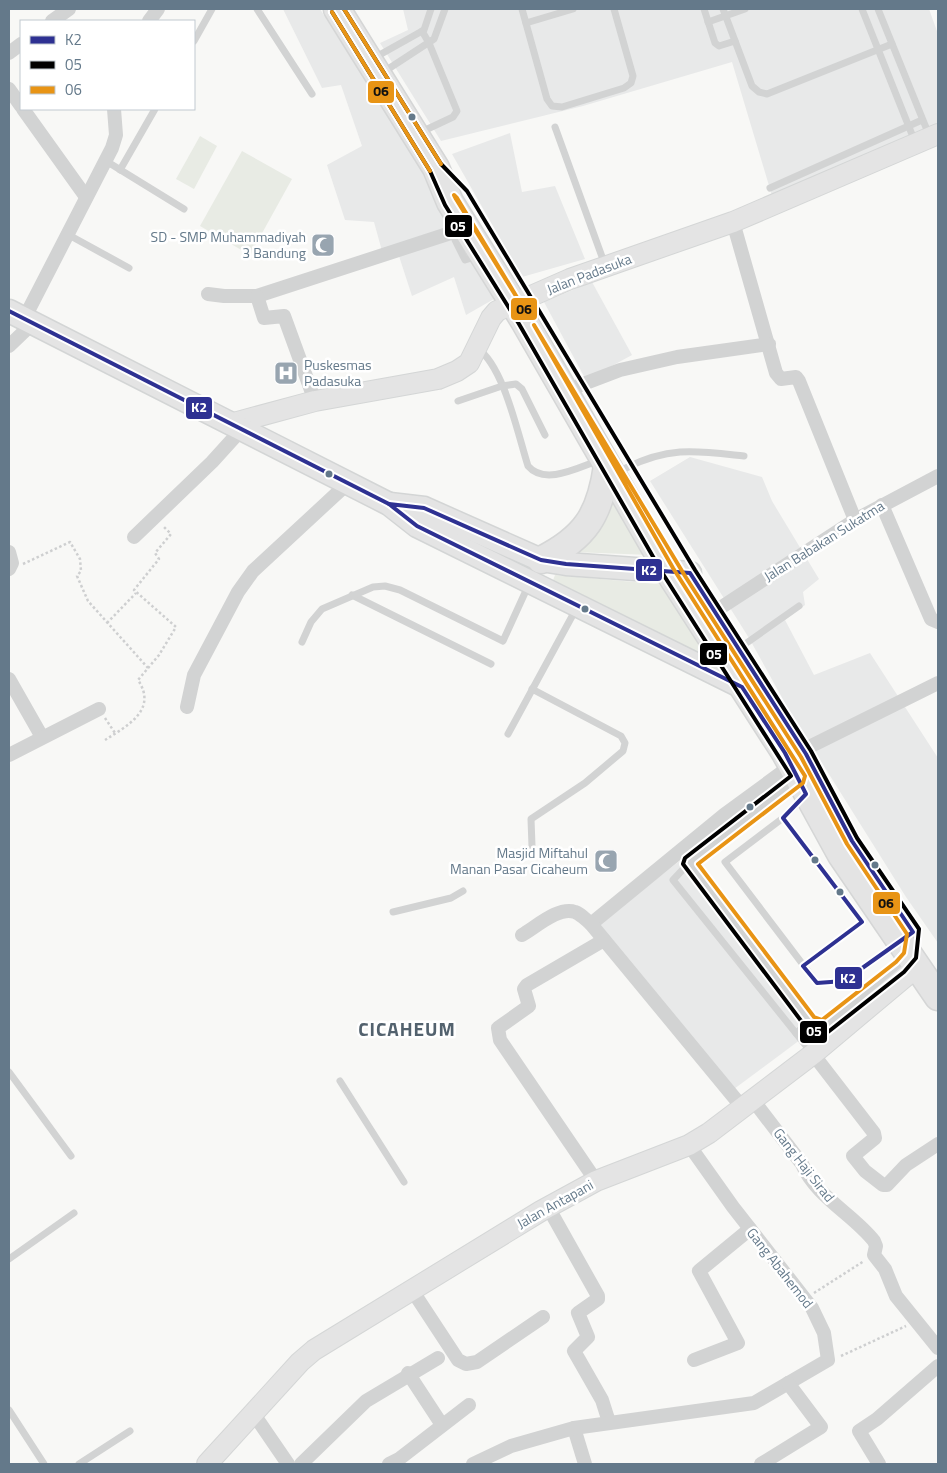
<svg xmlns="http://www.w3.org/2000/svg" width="947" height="1473" viewBox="0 0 947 1473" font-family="'Titillium Web',sans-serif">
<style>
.built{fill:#e8e9e9}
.green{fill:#e8ebe4}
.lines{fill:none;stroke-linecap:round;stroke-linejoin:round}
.secondary-casing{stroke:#d4d6d6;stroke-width:22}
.primary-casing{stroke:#d3d5d5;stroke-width:25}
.highway-casing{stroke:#d5d6d6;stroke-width:29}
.path{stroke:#cecfd0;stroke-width:2.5;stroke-dasharray:2.5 2.5;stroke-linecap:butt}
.lane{stroke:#d2d3d3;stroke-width:7}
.street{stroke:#d2d3d3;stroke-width:14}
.secondary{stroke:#e4e4e4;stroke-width:20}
.primary{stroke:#e4e4e4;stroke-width:22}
.highway{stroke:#e4e4e4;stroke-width:26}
.bus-1-casing{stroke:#fff;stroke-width:8}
.bus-2-casing{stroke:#fff;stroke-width:8}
.bus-3-casing{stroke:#fff;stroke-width:8}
.bus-1{stroke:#2e3192;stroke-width:4}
.bus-2{stroke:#000;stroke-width:4}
.bus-3{stroke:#e89415;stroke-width:4}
.bus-dot{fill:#64798a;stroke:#fff;stroke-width:2}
.labels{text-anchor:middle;stroke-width:5;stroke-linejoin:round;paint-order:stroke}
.poi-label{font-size:14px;fill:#64798a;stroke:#fff;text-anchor:end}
.street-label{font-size:14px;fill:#64798a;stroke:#fff}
.district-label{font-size:19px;font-weight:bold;letter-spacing:1px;fill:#53626e;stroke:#fff}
.line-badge{stroke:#fff;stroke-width:2}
.badge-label{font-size:14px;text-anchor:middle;font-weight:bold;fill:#fff}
.pale-badge-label{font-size:14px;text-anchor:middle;font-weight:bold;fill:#111}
</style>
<rect width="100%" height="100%" fill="#f8f8f6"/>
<g class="built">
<path d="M 283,9 L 320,9 L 501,295 L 466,315 L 454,277 L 412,296 L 398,253 L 382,251 L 374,222 L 345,220 L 327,165 L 362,146 L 341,85 L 322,88 Z"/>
<path d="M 403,9 L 929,9 L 938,34 L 938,126 L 773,199 L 732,62 L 583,106 L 441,141 L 380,43 L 408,30 Z"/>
<path d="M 510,133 L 522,192 L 555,186 L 585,259 L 522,277 L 452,154 Z"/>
<path d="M 592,282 L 632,355 L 586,380 L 544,302 Z"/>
<path d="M 690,457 L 762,477 L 772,501 L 819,579 L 803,592 L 805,605 L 785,620 L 814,675 L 870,653 L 938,758 L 938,943 L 906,897 L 790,712 L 749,638 L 650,481 Z"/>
<path d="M 682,859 L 812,1031 L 734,1089 L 599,924 Z"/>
</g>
<g class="green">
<path d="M 200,136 L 217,146 L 194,189 L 176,179 Z"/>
<path d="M 242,151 L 292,179 L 250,255 L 200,226 Z"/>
<path d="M 610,483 L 650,555 L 573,552 Z"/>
<path d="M 555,575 L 668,585 L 715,663 L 552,583 Z"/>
</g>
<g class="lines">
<g class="secondary-casing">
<g id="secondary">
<path d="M 230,424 L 315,401 L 438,379 L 457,371 L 469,363 L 491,318 L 497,311 L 513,304 L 570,279 L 733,222 L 938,134"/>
<path d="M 207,1464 L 300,1362 L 314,1350 L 541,1211 L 596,1181 L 689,1145 L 709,1133 L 813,1054 L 918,966"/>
</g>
</g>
<g class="primary-casing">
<g id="primary">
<path d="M 9,311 L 389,504 L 417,526 L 742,687"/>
<path d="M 390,504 L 424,508 L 541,560 L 566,564 L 690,573"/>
</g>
</g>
<g class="highway-casing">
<g id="highway">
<path d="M 337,9 L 436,168 L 450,202 L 524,321 L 668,571 L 785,753 L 841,855 L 938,997"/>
<path d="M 541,560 C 585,538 600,515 607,466"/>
</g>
</g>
<g class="path">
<path d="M 23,564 L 70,542 L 80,559 L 81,571 L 77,576 L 88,601 L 148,668"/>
<path d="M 107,623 L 136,593"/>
<path d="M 105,718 L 115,733"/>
<path d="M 105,740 C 127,726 158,710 138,680 L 159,655 L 176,627 L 134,590 L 159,559 L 155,553 L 171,534 L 163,526"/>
<path d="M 814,1293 L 864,1261"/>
<path d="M 841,1356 L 906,1326"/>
</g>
<g class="lane">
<path d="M 257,9 L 312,94"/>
<path d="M 522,9 L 547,99 L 552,106 L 562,107 L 624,88 L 631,83 L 633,76 L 614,9"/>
<path d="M 704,9 L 715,43 L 719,46 L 735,41"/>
<path d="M 723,9 L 752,86 L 759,92 L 767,94 L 892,44"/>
<path d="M 862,9 L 913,137"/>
<path d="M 878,9 L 927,130"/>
<path d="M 708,22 L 745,9"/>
<path d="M 526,23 L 573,9"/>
<path d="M 194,41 L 212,9"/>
<path d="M 374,58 L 424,30 L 431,9"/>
<path d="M 382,73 L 434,39 L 445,9"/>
<path d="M 555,127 L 605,265"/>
<path d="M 419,133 L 453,117 L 457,111 L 429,43 L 422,31"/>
<path d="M 106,161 L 184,209"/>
<path d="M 120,170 L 155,109"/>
<path d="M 770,188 L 922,120"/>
<path d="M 67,234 L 129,268"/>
<path d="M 465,236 L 455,240 L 465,260 L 478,256"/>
<path d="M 477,348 C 504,366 518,435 528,466 C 545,486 579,467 600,460"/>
<path d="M 458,401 L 502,386 L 516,384 L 522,389 L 545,435"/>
<path d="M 626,468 C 670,446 697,451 744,456"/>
<path d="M 352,595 L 491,664"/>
<path d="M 302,642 L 311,622 L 322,609 L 373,587 L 385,586 L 400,590 L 503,641 L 529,584"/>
<path d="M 738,649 L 799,606"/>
<path d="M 532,689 L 621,736 L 625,743 L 623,751 L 585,783 L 531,819 L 532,846"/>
<path d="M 508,734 L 576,609"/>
<path d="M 795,782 L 689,863 L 814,1026 L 825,1026 L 885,980 L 907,959"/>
<path d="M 804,797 L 783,818 L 725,862 L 817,983 L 844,981 L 913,932"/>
<path d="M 783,818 L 862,922 L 803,966"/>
<path d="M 689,863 L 673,880 L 811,1052"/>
<path d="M 393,912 L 451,898 L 463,891"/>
<path d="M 796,1033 L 810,1022"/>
<path d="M 9,1072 L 71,1156"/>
<path d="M 340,1081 L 404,1182"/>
<path d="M 9,1259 L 74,1213"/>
<path d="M 9,1410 L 44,1464"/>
<path d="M 79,1464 L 130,1431"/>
</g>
<g class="street">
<path d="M 52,21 L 69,9"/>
<path d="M 149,21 L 158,9"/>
<path d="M 9,53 L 21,44"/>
<path d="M 9,89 L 21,106"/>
<path d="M 23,109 L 86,197"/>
<path d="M 733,222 L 776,373 L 781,379 L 796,377 L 799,381 L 855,520"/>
<path d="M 208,294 L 224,296 L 257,296 L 466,228"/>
<path d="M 257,296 L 264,318 L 284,316 L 315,401"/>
<path d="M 24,319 L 112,148 L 116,135 L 114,109"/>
<path d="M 9,346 L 33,323"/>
<path d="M 578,386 L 620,370 L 677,357 L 769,344"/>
<path d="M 882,505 L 931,619 L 938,622"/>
<path d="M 134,537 L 212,462 L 241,430"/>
<path d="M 9,552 L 12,563 L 9,569"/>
<path d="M 714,612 L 855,520 L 938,476"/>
<path d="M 9,679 L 42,737"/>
<path d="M 187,707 L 194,675 L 238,592 L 253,571 L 347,484"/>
<path d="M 803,750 L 938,683"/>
<path d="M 9,755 L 99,709"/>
<path d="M 591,924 L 724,815 L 792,765"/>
<path d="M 522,935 C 536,927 559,906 575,912 C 581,914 586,920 591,924 L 742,1107"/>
<path d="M 813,1054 L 874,1133 L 875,1138 L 853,1156 L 865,1171 L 883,1185 L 887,1185 L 906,1165 L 938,1144"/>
<path d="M 753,1100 L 802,1164 C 816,1197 853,1214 874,1241 L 876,1246 L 874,1255 L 885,1269 L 896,1296 L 938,1348"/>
<path d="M 596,1181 L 500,1040 L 498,1028 L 529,1006 L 524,989 L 527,985 L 604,940"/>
<path d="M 548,1207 L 598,1296 L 598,1299 L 578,1313 L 588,1337 L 574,1351 L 602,1400 L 609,1422"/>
<path d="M 412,1290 L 458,1360 L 466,1364 L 477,1362 L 543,1317"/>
<path d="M 694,1360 L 738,1343 L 699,1271 L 750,1229"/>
<path d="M 408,1373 L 442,1425"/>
<path d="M 253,1413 L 288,1464"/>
<path d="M 574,1428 L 585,1464"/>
<path d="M 301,1464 L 366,1401 L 438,1358"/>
<path d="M 389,1464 L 399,1459 L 469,1405"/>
<path d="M 473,1464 L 511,1446 L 574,1428 L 754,1403 L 828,1360 L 824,1333 L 812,1308 L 733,1207 L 689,1145"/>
<path d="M 761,1464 L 821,1427 L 788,1383"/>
<path d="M 879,1464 L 859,1431 L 877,1419 L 938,1366"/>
</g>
<use href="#secondary" class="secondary"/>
<use href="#primary" class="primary"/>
<use href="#highway" class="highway"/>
<g class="bus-1-casing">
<g id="bus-1">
<path d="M 9,311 L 389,504"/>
<path d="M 389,504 L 424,508 L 541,560 L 566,564 L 690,573 L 806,754 L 852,841 L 913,932 L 844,981 L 817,983 L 803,966 L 862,922 L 783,818 L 806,794 L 785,753 L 742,687 L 417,526 Z"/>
</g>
</g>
<g class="bus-2-casing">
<path id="bus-2" d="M 332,12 L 430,171 L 445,205 L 519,324 L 663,574 L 791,776 L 685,858 L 683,864 L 805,1026 L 816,1033 L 828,1032 L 904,972 L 916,958 L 919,929 L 857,838 L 811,751 L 695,570 L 467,191 L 441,164 L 344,9"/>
</g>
<g class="bus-3-casing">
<g id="bus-3">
<path d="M 344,9 L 441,164"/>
<path d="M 332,12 L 430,171"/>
<path d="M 454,195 L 457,198 L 524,309 L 456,199 Z"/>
<path d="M 534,325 L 685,576 L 801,757 L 847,844 L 907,934 L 904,953 L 896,962 L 822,1020 L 814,1017 L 698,864 L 803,783 L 805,776 L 673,568 Z"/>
</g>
</g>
<use href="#bus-1" class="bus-1"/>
<use href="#bus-2" class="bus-2"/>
<use href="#bus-3" class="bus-3"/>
</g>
<defs>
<g id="mosque-square" transform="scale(1.25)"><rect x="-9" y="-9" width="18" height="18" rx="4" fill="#98a5b0" stroke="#fff"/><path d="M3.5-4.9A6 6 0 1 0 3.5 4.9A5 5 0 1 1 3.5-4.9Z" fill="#fff"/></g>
<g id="hospital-square" transform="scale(1.25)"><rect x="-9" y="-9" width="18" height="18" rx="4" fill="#98a5b0" stroke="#fff"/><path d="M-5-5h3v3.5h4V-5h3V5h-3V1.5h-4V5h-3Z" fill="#fff"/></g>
</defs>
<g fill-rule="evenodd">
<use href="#mosque-square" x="323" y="245"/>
<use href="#hospital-square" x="286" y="373"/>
<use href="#mosque-square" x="606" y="861"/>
</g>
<g class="bus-dot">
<circle cx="412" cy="117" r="4.5"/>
<circle cx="329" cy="474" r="4.5"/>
<circle cx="585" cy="609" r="4.5"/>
<circle cx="750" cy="807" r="4.5"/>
<circle cx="815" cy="860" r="4.5"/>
<circle cx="875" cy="865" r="4.5"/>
<circle cx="840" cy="892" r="4.5"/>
</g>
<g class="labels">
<g class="poi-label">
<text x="306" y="242">SD - SMP Muhammadiyah<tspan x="306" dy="16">3 Bandung</tspan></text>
<text x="304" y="370" text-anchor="start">Puskesmas<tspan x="304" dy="16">Padasuka</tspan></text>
<text x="588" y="858">Masjid Miftahul<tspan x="588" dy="16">Manan Pasar Cicaheum</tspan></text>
</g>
<g class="street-label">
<text transform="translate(589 274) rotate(-21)" y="5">Jalan Padasuka</text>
<text transform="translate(824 541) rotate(-32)" y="5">Jalan Babakan Sukatma</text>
<text transform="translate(804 1165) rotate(52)" y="5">Gang Haji Sirad</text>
<text transform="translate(555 1204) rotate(-29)" y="5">Jalan Antapani</text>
<text transform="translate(780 1268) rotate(52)" y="5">Gang Abahemod</text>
</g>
<g class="district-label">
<text x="407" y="1036">CICAHEUM</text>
</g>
</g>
<g class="line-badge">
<rect x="367" y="80" width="28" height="24" rx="5" fill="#e89415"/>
<rect x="444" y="214" width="29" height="24" rx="5" fill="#000"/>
<rect x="510" y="297" width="28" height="24" rx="5" fill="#e89415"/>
<rect x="185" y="396" width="28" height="24" rx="5" fill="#2e3192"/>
<rect x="635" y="558" width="28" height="24" rx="5" fill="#2e3192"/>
<rect x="699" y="642" width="29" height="24" rx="5" fill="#000"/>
<rect x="872" y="891" width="29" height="24" rx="5" fill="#e89415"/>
<rect x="834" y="966" width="29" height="24" rx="5" fill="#2e3192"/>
<rect x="799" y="1020" width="29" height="24" rx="5" fill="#000"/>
</g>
<g class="badge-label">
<text x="458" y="231">05</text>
<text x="199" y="412">K2</text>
<text x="649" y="575">K2</text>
<text x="714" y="659">05</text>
<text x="848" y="983">K2</text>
<text x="814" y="1036">05</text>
</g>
<g class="pale-badge-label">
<text x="381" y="96">06</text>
<text x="524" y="314">06</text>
<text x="886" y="908">06</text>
</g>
<rect width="947" height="1473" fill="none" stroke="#64798a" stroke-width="20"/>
<rect x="20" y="20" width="175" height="90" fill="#ffffff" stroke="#c1c9d0"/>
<rect x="30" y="36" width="25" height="8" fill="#2e3192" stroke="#c1c9d0"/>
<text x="65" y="45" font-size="15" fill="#64798a">K2</text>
<rect x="30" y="61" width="25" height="8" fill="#000000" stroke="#c1c9d0"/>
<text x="65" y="70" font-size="15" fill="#64798a">05</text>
<rect x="30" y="86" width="25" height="8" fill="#e89415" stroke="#c1c9d0"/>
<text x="65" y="95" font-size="15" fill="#64798a">06</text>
</svg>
